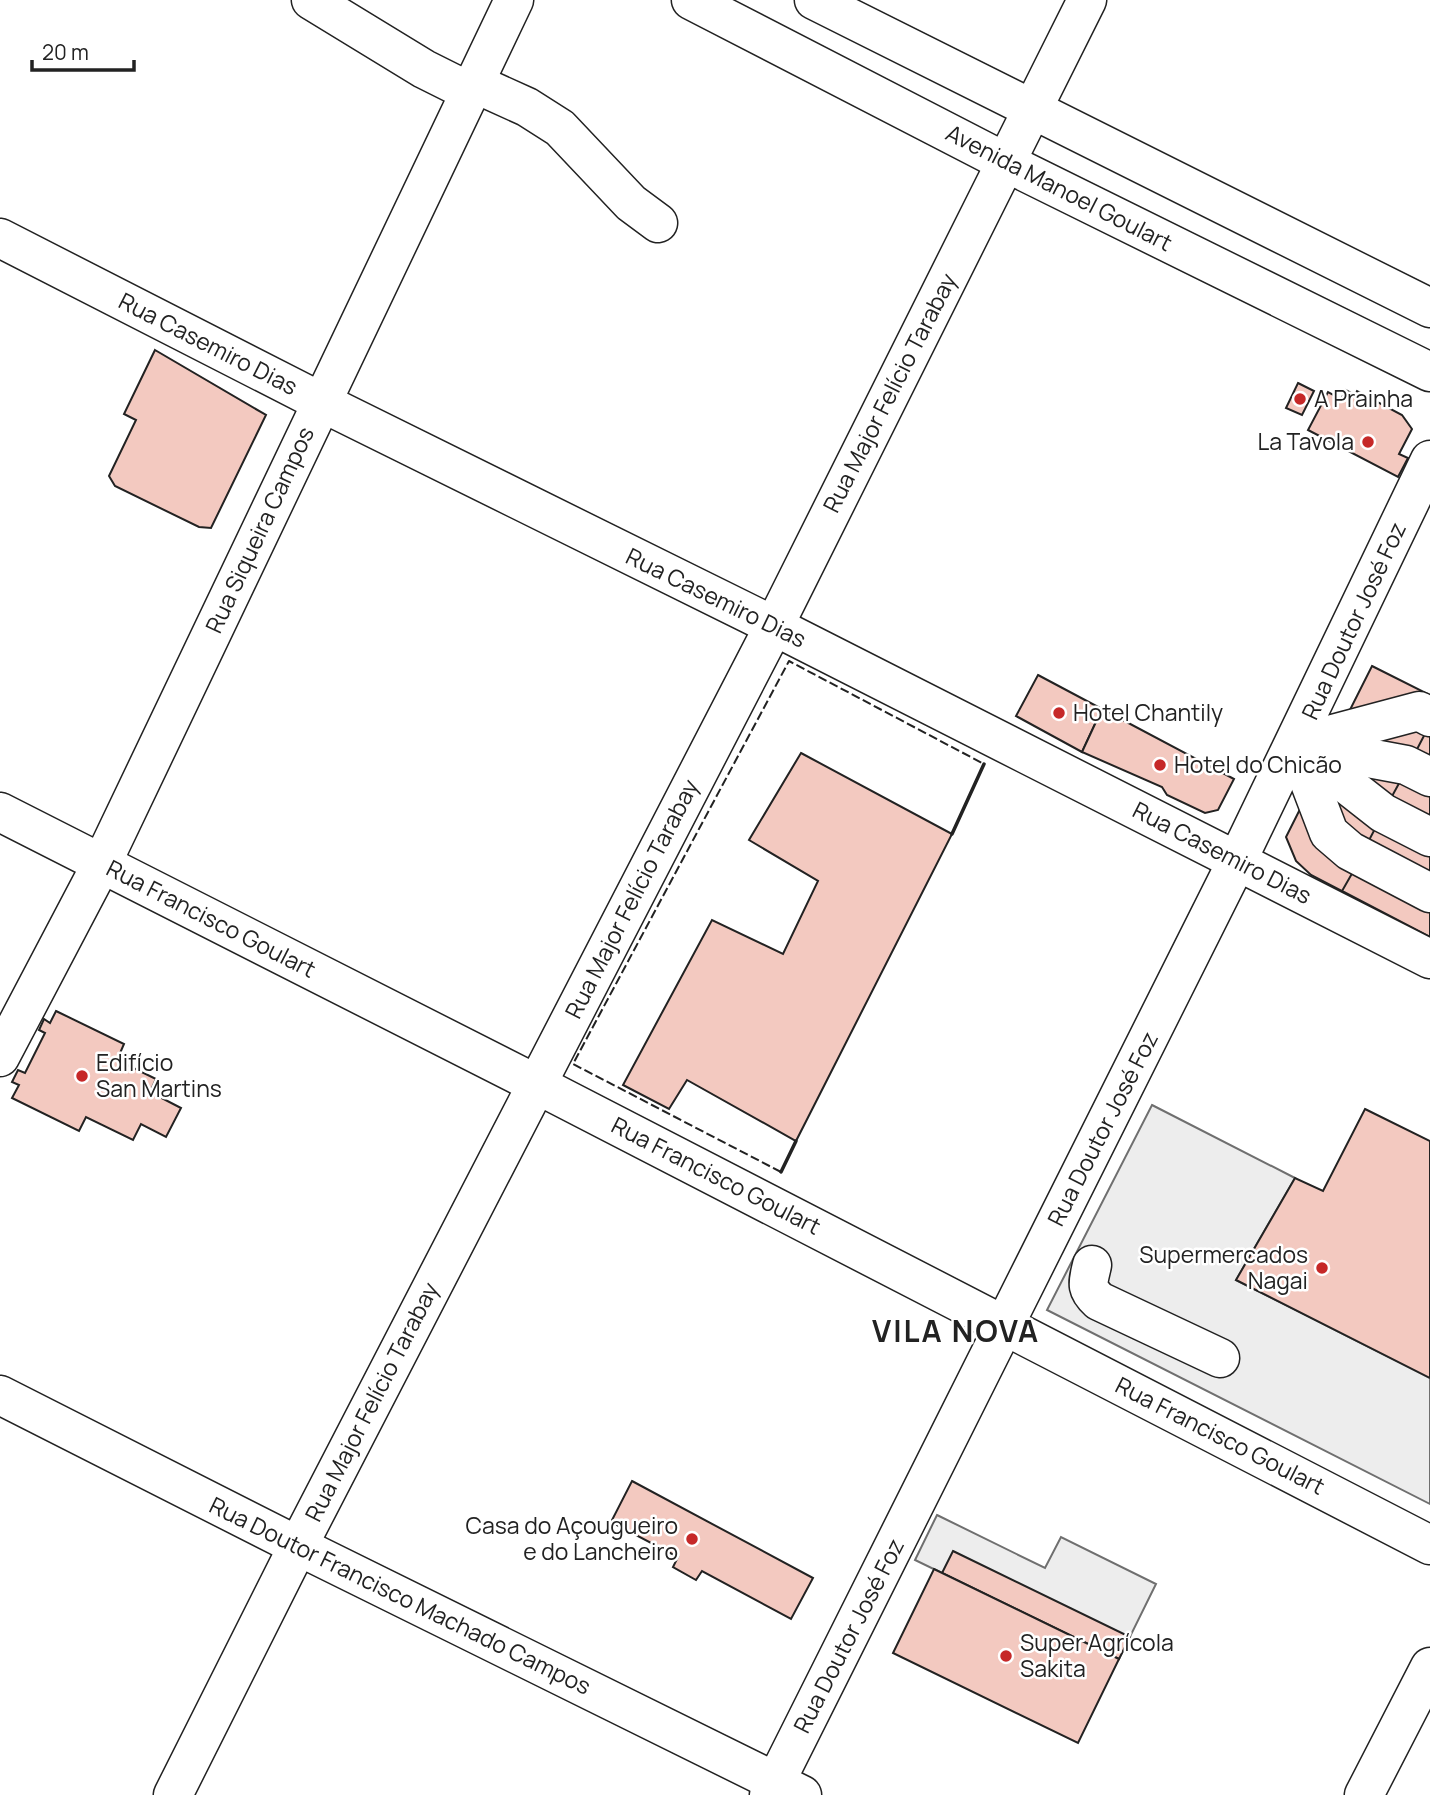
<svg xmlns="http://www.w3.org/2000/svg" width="1430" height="1795" viewBox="0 0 1430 1795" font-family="Manrope,sans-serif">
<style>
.parking{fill:#ededed;stroke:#6f6f6f;stroke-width:2}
.building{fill:#f3c9c0;stroke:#222;stroke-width:2}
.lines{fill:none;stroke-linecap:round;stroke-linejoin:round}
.minor-casing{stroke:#222;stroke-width:41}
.major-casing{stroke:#222;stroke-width:41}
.minor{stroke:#fff;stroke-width:38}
.major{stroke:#fff;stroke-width:38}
.fence{stroke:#222;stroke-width:2;stroke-dasharray:9 3.5;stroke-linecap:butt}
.wall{stroke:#222;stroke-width:3.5}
.poi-dot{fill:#c62828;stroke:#fff;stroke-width:2.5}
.labels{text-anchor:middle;stroke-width:5;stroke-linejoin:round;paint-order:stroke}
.street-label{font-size:23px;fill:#222;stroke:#fff}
.poi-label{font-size:23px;fill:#222;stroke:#fff;text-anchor:start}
.district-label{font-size:30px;font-weight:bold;letter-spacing:2px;fill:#222;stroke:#fff}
</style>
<rect width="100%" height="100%" fill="#fff"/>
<g class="parking">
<path d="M 1152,1105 L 1295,1178 L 1236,1280 L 1430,1378 L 1430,1504 L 1047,1310 Z"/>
<path d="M 937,1515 L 1045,1568 L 1061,1537 L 1156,1584 L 1119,1659 L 915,1560 Z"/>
</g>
<g class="building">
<path d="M 155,350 L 266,415 L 211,528 L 199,527 L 115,486 L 109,476 L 136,420 L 124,414 Z"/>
<path d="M 1298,383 L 1314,391 L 1302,415 L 1286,408 Z"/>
<path d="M 1346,390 L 1355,395 L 1357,391 L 1402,415 L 1412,429 L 1399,454 L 1408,458 L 1398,477 L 1308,430 L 1328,392 L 1341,399 Z"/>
<path d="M 1372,666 L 1430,695 L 1430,937 L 1311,875 L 1296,861 L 1286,837 Z"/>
<path d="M 1038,675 L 1102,709 L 1082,752 L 1016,716 Z"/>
<path d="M 1102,709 L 1234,779 L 1218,810 L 1205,813 L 1167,795 L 1162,787 L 1082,752 Z"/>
<path d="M 1427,730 L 1430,732 L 1430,761 L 1415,753 Z"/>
<path d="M 801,753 L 952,834 L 796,1141 L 687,1080 L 669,1109 L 623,1085 L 712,920 L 783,954 L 818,881 L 749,840 Z"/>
<path d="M 1403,776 L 1430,790 L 1430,818 L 1391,798 Z"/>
<path d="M 1378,823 L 1430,850 L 1430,877 L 1367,844 Z"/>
<path d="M 1354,870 L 1430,909 L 1430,937 L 1342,891 Z"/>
<path d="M 56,1011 L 124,1044 L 117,1060 L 156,1079 L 150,1092 L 181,1108 L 166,1137 L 141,1124 L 133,1140 L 86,1117 L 79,1131 L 12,1098 L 19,1085 L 12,1082 L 18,1070 L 25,1073 L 45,1033 L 39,1030 L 44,1019 L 50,1023 Z"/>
<path d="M 1365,1109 L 1430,1141 L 1430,1378 L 1236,1280 L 1295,1178 L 1323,1191 Z"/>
<path d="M 632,1481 L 813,1578 L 791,1619 L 702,1571 L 696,1580 L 673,1567 L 678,1557 L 611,1522 Z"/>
<path d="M 953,1551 L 1130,1637 L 1119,1659 L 942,1573 Z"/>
<path d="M 934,1569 L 1119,1659 L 1078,1743 L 893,1653 Z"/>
</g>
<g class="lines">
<g class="minor-casing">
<g id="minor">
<path d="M 311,0 L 424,69 L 470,92"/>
<path d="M 474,83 L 527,107 L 560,128 L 631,203 L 658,223"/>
<path d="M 0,238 L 321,402 L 774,626 L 1430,959"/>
<path d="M 1295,744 L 1329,833 L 1350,851 L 1430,893"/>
<path d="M 1295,744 L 1383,813 L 1430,837"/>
<path d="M 1295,744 L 1419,711 L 1430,717"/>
<path d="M 1304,746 L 1406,765 L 1430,777"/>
<path d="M 0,812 L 536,1084 L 1430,1545"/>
<path d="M 0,1057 L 102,863 L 514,0"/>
<path d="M 1092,1265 C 1088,1283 1085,1288 1099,1301 L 1220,1358"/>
<path d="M 0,1395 L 298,1546 L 802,1795"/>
<path d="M 173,1795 L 298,1546 L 774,626 L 1087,0"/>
<path d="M 769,1795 L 1237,861 L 1430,460"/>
</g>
</g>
<g class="major-casing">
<g id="major">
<path d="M 691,0 L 1005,162 L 1430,372"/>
<path d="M 814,0 L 1430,308"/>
<path d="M 1364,1795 L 1430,1667"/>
</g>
</g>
<use href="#minor" class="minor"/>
<use href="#major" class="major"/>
<path class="fence" d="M 781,1172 L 573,1064 L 789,661 L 984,764"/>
<g class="wall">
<path d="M 952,834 L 984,764"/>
<path d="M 781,1172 L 796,1141"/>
</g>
</g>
<g class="poi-dot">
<circle cx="1300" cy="399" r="7"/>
<circle cx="1368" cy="442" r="7"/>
<circle cx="1059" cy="713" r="7"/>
<circle cx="1160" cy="765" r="7"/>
<circle cx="82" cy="1076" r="7"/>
<circle cx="1322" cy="1268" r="7"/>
<circle cx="692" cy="1539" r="7"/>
<circle cx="1006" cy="1656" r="7"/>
</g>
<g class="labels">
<g class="street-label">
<text transform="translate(1059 188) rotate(27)" y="8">Avenida Manoel Goulart</text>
<text transform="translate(208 344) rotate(27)" y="8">Rua Casemiro Dias</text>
<text transform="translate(890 393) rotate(-63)" y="8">Rua Major Felício Tarabay</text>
<text transform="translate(260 530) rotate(-65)" y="8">Rua Siqueira Campos</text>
<text transform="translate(716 598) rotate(26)" y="8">Rua Casemiro Dias</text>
<text transform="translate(1354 621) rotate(-65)" y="8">Rua Doutor José Foz</text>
<text transform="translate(1222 853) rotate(27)" y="8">Rua Casemiro Dias</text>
<text transform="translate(632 899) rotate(-63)" y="8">Rua Major Felício Tarabay</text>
<text transform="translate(211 919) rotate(27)" y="8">Rua Francisco Goulart</text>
<text transform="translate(1103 1129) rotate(-63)" y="8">Rua Doutor José Foz</text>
<text transform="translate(716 1176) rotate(27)" y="8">Rua Francisco Goulart</text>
<text transform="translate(372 1402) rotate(-63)" y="8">Rua Major Felício Tarabay</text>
<text transform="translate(1220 1436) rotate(27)" y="8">Rua Francisco Goulart</text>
<text transform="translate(400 1596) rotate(26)" y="8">Rua Doutor Francisco Machado Campos</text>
<text transform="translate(849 1636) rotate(-63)" y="8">Rua Doutor José Foz</text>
</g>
<g class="poi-label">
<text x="1314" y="407">A Prainha</text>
<text x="1354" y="450" text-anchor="end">La Tavola</text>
<text x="1073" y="721">Hotel Chantily</text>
<text x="1174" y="773">Hotel do Chicão</text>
<text x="96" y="1071">Edifício<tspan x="96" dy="26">San Martins</tspan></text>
<text x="1308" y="1263" text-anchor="end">Supermercados<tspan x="1308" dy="26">Nagai</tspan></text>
<text x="678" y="1534" text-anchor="end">Casa do Açougueiro<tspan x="678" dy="26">e do Lancheiro</tspan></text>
<text x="1020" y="1651">Super Agrícola<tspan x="1020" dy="26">Sakita</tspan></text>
</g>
<g class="district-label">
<text x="956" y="1342">VILA NOVA</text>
</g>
</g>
<path d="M32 60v10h102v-10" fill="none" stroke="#222222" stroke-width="3.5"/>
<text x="42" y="60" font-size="21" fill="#222222" stroke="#ffffff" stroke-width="5" paint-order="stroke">20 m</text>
</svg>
